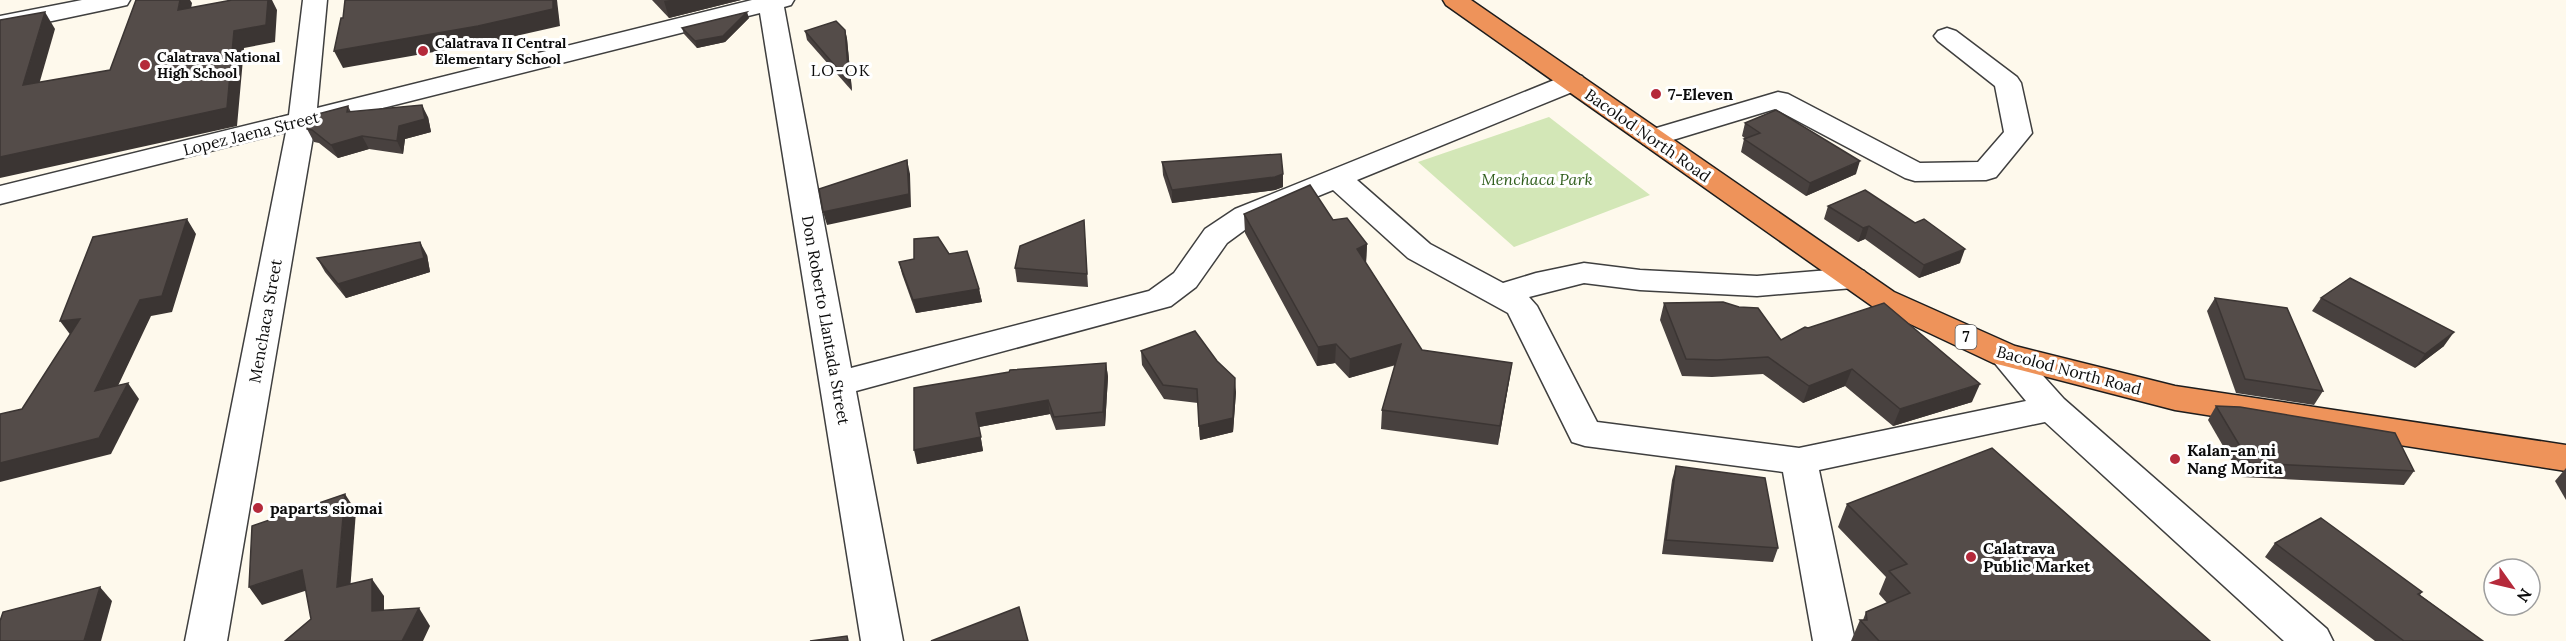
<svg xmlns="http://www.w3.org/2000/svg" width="2566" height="641" viewBox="0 0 2566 641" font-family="Lora,serif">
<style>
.green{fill:#d3e7b7}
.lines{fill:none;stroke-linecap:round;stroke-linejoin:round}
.minor-casing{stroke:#3f3f3f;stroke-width:3}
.highway-casing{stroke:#1d1d1d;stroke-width:3}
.minor{fill:#fff;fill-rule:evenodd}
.highway{fill:#ee935a;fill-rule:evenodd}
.wall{fill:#48413f}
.shaded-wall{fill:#3b3533}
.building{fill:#544c49;stroke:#3b3533;stroke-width:1.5}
.poi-dot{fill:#b52a3b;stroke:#fff;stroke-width:2}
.labels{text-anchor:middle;stroke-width:6;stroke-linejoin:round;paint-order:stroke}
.far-poi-label{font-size:14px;font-weight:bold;fill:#0c0c0c;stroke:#fff;text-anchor:start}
.shield{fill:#fff;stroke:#555;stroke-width:1.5}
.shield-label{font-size:15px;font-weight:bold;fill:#0c0c0c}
.far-quarter-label{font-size:16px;letter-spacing:1.5px;fill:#0c0c0c;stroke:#fff}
.poi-label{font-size:16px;font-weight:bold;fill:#0c0c0c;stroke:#fff;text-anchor:start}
.street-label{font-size:16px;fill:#0c0c0c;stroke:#fff}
.park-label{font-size:16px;font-style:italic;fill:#32601f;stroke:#fff}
</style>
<rect width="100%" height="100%" fill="#fef9ec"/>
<path class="green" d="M 1549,117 L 1650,195 L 1514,247 L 1418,162 Z"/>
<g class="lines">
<g class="minor-casing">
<g id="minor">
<path d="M 82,0 L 130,0 L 127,5 L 118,7 L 0,32 L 0,16 Z"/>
<path d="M 303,0 L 327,0 L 317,108 L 752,0 L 794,0 L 791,5 L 784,7 L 851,368 L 1149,291 L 1174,273 L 1205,229 L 1235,209 L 1564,76 L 1573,74 L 1582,76 L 1586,82 L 1582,88 L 1357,180 L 1430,244 L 1503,283 L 1536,273 L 1584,263 L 1640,270 L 1757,276 L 1853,268 L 1864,271 L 1869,278 L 1864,285 L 1853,288 L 1757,296 L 1640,290 L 1584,283 L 1529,297 L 1537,306 L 1597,422 L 1799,448 L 2026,401 L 1988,355 L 1993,347 L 2005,344 L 2017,347 L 2064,399 L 2327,629 L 2333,641 L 2284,641 L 2045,422 L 1819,470 L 1855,641 L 1813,641 L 1783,472 L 1585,446 L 1572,442 L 1508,313 L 1408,258 L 1333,190 L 1257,221 L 1227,243 L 1196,287 L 1171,306 L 856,391 L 903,641 L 861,641 L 760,13 L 315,125 L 227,641 L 185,641 L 286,132 L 0,204 L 0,186 L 289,115 Z"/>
<path d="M 1947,28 L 1956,31 L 2017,77 L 2021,83 L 2032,133 L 1996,177 L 1986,180 L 1915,181 L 1905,178 L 1775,109 L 1653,146 L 1643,144 L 1639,138 L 1643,132 L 1778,92 L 1788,94 L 1920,163 L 1978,162 L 2004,132 L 1995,86 L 1938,41 L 1934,36 L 1938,31 Z"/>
</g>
</g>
<g class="highway-casing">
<path id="highway" d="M 1443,0 L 1471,0 L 1894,292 L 2015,346 L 2175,386 L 2566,445 L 2566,471 L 2175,410 L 1993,363 L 1872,306 L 1446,5 Z"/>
</g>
<use href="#minor" class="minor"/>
<use href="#highway" class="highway"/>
</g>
<g class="wall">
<path d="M 652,0 L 741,0 L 669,18 Z"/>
<path d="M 749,18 L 725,42 L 697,48 L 684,34 L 682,28 Z"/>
<path d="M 845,30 L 847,39 L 852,91 L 807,40 L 805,31 Z"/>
<path d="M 348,106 L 351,112 L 428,117 L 431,132 L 405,139 L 403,154 L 369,149 L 338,158 L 319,143 L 314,142 L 307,129 Z"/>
<path d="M 1745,123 L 1856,174 L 1806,196 L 1741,152 L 1744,139 L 1746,139 L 1742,136 Z"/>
<path d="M 1162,162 L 1283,187 L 1275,190 L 1172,203 L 1163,175 Z"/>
<path d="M 1828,206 L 1960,263 L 1919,278 L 1865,239 L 1858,242 L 1824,219 Z"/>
<path d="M 1244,214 L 1333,220 L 1367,244 L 1366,263 L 1422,350 L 1512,363 L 1498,445 L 1381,429 L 1382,410 L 1396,365 L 1349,378 L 1335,363 L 1317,366 L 1245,233 Z"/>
<path d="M 1084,220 L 1088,287 L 1017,282 L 1015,268 Z"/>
<path d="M 949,254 L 979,289 L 982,302 L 916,313 L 902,274 L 899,262 Z"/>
<path d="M 427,255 L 430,272 L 346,298 L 325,272 L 317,258 Z"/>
<path d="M 2215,298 L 2323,391 L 2314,405 L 2236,393 L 2207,311 Z"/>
<path d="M 2321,298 L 2444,346 L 2415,368 L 2312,311 Z"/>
<path d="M 1664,303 L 1781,340 L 1972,402 L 1893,426 L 1845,386 L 1803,403 L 1763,374 L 1712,377 L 1682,376 L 1660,320 Z"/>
<path d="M 1141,351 L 1236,392 L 1233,432 L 1200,440 L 1198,403 L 1164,399 L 1142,365 Z"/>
<path d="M 1106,363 L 1108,377 L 1105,426 L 1056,430 L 1050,414 L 979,427 L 983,451 L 917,464 L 914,388 Z"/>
<path d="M 2216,406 L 2414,471 L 2404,485 L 2241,477 L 2208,420 Z"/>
<path d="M 1676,466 L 1778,548 L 1773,562 L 1662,554 L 1672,480 Z"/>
<path d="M 2566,468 L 2566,500 L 2555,481 Z"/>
<path d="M 1847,504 L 2210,641 L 1851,641 L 1860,620 L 1863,620 L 1866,612 L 1887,603 L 1879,594 L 1886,577 L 1838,527 Z"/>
<path d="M 2275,543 L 2422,592 L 2420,595 L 2483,641 L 2375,641 L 2265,557 Z"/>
</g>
<g class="shaded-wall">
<path d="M 180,0 L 190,0 L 192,3 L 188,27 L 178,10 Z"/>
<path d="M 268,0 L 272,0 L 277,10 L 275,42 L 244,48 L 237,126 L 0,178 L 0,157 L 234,31 Z"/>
<path d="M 553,0 L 557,0 L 560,26 L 485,43 L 343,68 L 334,51 Z"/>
<path d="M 670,0 L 741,0 L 669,18 L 664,1 Z"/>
<path d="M 45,12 L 55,29 L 34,102 L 23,85 Z"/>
<path d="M 747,12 L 749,18 L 725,42 L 697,48 L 695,41 Z"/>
<path d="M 845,30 L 847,39 L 852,91 L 849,82 Z"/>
<path d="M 422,105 L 428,117 L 431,132 L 405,139 L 403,154 L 397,141 L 399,126 Z"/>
<path d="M 362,136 L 369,149 L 338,158 L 331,145 Z"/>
<path d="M 907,160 L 910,174 L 911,207 L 827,225 L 823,212 Z"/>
<path d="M 1860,161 L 1856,174 L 1806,196 L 1810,183 Z"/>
<path d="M 1283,174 L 1283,187 L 1275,190 L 1172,203 L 1172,190 Z"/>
<path d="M 187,219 L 196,234 L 172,312 L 151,316 L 108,407 L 95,391 L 140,300 Z"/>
<path d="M 1869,226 L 1865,239 L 1858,242 L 1863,228 Z"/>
<path d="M 420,242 L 427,255 L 430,272 L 346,298 L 338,284 Z"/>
<path d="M 1367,244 L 1366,263 L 1357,249 Z"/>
<path d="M 1965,249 L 1960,263 L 1919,278 L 1924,265 Z"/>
<path d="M 979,289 L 982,302 L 916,313 L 913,300 Z"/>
<path d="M 80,319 L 72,337 L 60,321 Z"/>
<path d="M 2454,332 L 2444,346 L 2415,368 L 2425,354 Z"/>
<path d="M 1336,344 L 1335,363 L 1317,366 L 1318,347 Z"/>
<path d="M 1401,344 L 1400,363 L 1349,378 L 1350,359 Z"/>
<path d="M 1106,363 L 1108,377 L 1105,426 L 1103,412 Z"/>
<path d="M 1512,363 L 1509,382 L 1498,445 L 1500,426 Z"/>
<path d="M 1852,369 L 1845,386 L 1803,403 L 1809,386 Z"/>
<path d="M 1235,378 L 1236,392 L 1233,432 L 1200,440 L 1199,426 Z"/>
<path d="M 128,383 L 139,399 L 111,454 L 0,482 L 0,463 Z"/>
<path d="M 1980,384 L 1972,402 L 1893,426 L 1900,409 Z"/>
<path d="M 1048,400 L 1050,414 L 979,427 L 983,451 L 917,464 L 914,450 L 976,413 Z"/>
<path d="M 345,494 L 356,511 L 349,605 L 337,587 Z"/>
<path d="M 302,570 L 314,588 L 262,605 L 249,587 Z"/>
<path d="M 372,579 L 384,596 L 384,629 L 372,611 Z"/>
<path d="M 100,587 L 112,601 L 101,641 L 84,641 Z"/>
<path d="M 419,608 L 430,626 L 423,641 L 402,641 Z"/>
</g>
<g class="building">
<path d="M 136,0 L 180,0 L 178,10 L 232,0 L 268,0 L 266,25 L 234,31 L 227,108 L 0,157 L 0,20 L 45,12 L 23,85 L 110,70 Z"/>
<path d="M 345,0 L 553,0 L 553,9 L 478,26 L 334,51 L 341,18 L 343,18 Z"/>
<path d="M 747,12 L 723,36 L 695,41 L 682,28 Z"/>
<path d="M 836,21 L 845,30 L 849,82 L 805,31 Z"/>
<path d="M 422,105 L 425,119 L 399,126 L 397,141 L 362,136 L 331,145 L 312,130 L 307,129 L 310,116 L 348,106 L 347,112 Z"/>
<path d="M 1776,110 L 1860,161 L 1810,183 L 1744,139 L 1760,133 L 1745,123 Z"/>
<path d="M 1281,154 L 1283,174 L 1275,177 L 1172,190 L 1162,162 Z"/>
<path d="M 907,160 L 909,194 L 823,212 L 819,189 Z"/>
<path d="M 1310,185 L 1333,220 L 1347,218 L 1367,244 L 1357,249 L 1422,350 L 1512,363 L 1500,426 L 1382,410 L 1401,344 L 1350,359 L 1336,344 L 1318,347 L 1244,214 Z"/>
<path d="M 1865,190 L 1915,223 L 1924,219 L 1965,249 L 1924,265 L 1869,226 L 1863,228 L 1828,206 Z"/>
<path d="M 187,219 L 162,296 L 140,300 L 95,391 L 128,383 L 99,438 L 0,463 L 0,414 L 22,409 L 80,319 L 60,321 L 93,237 Z"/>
<path d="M 1084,220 L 1087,274 L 1015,268 L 1020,246 Z"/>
<path d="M 938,237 L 949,254 L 967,251 L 979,289 L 913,300 L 899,262 L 914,259 L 914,239 Z"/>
<path d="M 420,242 L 424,258 L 338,284 L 317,258 Z"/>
<path d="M 2350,278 L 2454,332 L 2425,354 L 2321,298 Z"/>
<path d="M 2215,298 L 2287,308 L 2323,391 L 2245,379 Z"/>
<path d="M 1723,302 L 1739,307 L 1758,308 L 1781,340 L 1805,327 L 1808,328 L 1884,303 L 1980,384 L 1900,409 L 1852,369 L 1809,386 L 1768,357 L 1717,360 L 1686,359 L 1664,303 Z"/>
<path d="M 1195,331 L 1217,361 L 1235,378 L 1233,418 L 1199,426 L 1197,389 L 1163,385 L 1141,351 Z"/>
<path d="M 1106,363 L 1103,412 L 1054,417 L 1048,400 L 976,413 L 981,437 L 914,450 L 914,388 L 1009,372 L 1010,370 Z"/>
<path d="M 2216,406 L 2240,407 L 2395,433 L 2414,471 L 2250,463 Z"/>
<path d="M 1992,448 L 2210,641 L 1879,641 L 1860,620 L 1867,620 L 1866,612 L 1910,593 L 1889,571 L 1907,564 L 1847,504 Z"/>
<path d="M 1676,466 L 1765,478 L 1778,548 L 1666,540 Z"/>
<path d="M 345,494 L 337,587 L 372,579 L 372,611 L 419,608 L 402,641 L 285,641 L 311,619 L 302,570 L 249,587 L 252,526 Z"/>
<path d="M 2321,518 L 2422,592 L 2418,594 L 2483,641 L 2404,641 L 2275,543 Z"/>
<path d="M 100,587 L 84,641 L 0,641 L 0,621 L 3,612 Z"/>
<path d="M 1019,607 L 1028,641 L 931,641 Z"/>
<path d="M 847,636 L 848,641 L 810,641 Z"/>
</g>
<g class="poi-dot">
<circle cx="423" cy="51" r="6"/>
<circle cx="145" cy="65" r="6"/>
<circle cx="1656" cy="94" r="6"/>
<circle cx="2175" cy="459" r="6"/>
<circle cx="258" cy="508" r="6"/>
<circle cx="1971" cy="557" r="6"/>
</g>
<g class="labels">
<g class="far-poi-label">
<text x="435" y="48">Calatrava II Central<tspan x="435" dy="16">Elementary School</tspan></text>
<text x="157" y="62">Calatrava National<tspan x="157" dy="16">High School</tspan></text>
</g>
<rect class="shield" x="1955.5" y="325" width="21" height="24" rx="4.5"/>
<g class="shield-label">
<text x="1966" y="342">7</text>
</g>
<g class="far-quarter-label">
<text x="841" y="76">LO-OK</text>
</g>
<g class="poi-label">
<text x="1668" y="100">7-Eleven</text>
<text x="2187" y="456">Kalan-an ni<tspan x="2187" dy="18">Nang Morita</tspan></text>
<text x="270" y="514">paparts siomai</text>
<text x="1983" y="554">Calatrava<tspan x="1983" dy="18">Public Market</tspan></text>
</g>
<g class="street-label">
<text transform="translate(251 133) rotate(-14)" y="6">Lopez Jaena Street</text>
<text transform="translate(1648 135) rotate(35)" y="6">Bacolod North Road</text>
<text transform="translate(826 320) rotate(80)" y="6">Don Roberto Llantada Street</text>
<text transform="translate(265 321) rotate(-80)" y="6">Menchaca Street</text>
<text transform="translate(2069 370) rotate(15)" y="6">Bacolod North Road</text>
</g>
<g class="park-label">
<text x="1537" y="185">Menchaca Park</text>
</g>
</g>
<g transform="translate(2512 587) rotate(124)"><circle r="28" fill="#ffffff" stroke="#9e9e9e" stroke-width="1.5"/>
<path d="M0-4.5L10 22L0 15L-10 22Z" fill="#b52a3b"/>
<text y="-9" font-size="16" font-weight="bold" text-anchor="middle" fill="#0c0c0c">N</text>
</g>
</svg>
